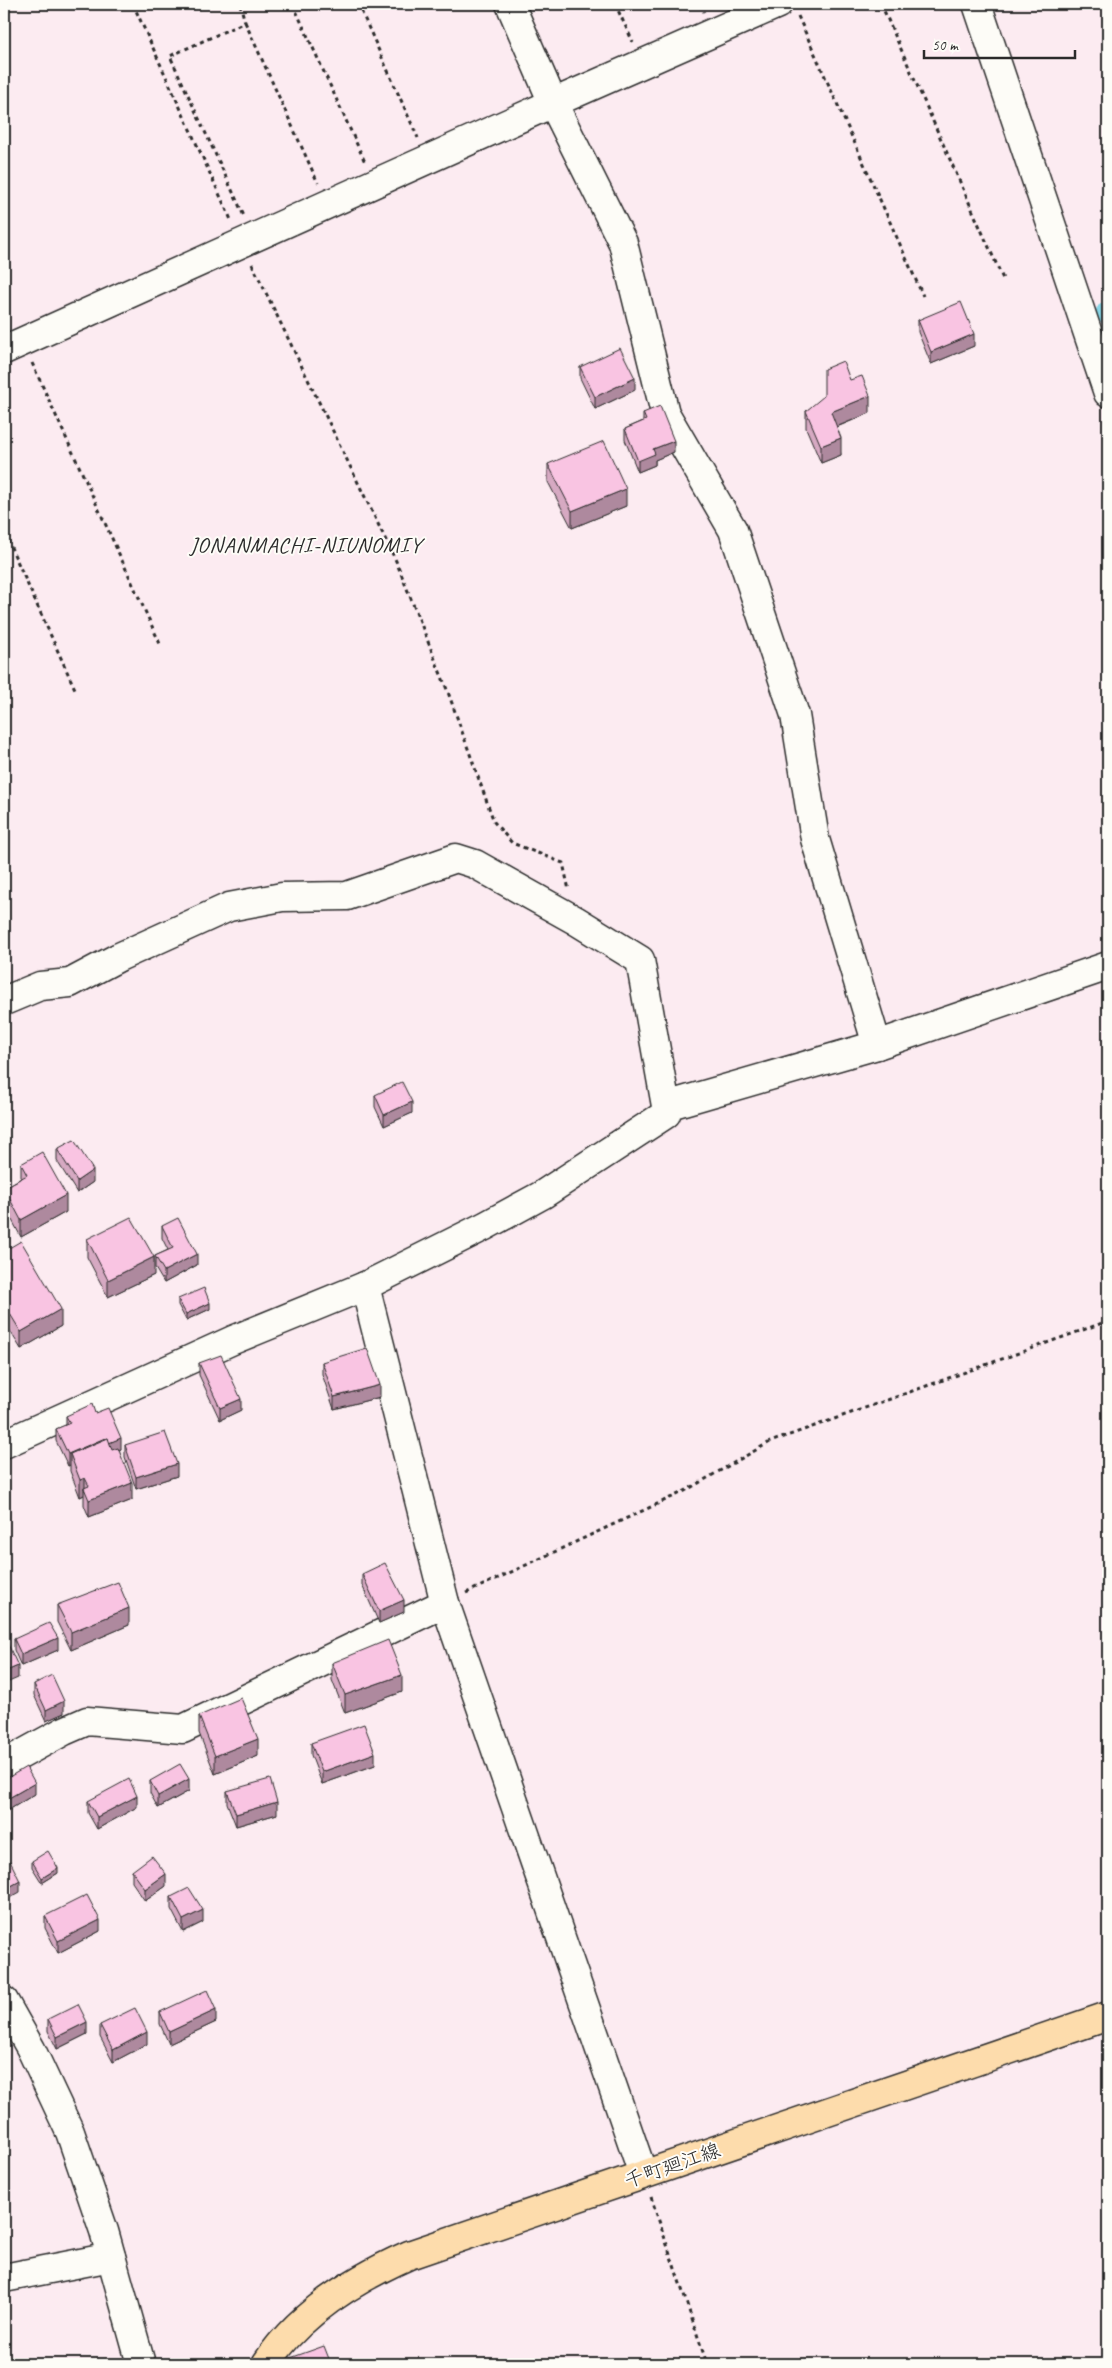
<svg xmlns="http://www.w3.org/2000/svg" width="1112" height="2368" viewBox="0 0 1112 2368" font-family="Caveat,'Klee One',sans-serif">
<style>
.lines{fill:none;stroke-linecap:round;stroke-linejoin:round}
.canal{stroke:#87d5e5;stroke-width:21}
.minor-casing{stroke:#2b2b2b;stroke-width:31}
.major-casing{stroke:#2b2b2b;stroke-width:31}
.path{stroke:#2b2b2b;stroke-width:3;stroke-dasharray:4 4;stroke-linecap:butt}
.minor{stroke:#fdfcf7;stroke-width:28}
.major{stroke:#fddcac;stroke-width:28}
.wall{fill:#d6a9c2;stroke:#2b2b2b}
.shaded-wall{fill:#ae899e;stroke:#2b2b2b}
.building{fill:#f9c4e2;stroke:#2b2b2b}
.labels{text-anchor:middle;stroke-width:4;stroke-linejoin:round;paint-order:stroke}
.street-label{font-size:20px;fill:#2b2b2b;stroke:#fdfcf7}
.quarter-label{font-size:22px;letter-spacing:1px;fill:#2b2b2b;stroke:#fdfcf7}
</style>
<rect width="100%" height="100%" fill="#fcebf1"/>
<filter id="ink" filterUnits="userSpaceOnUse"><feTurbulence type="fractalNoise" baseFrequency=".02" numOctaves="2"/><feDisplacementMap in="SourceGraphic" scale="10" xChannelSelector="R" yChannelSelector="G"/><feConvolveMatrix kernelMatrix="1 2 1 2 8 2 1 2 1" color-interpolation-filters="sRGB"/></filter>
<g filter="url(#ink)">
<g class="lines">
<path class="canal" d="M 1106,313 L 1108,313"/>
<g class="minor-casing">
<g id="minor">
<path d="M 510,4 L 553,103 L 623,243 L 665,413 L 733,530 L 795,715 L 815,839 L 877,1045"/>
<path d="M 977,4 L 1108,393"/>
<path d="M 4,350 L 553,103 L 778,4"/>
<path d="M 4,1001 L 40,986 L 70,983 L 119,957 L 229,907 L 282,897 L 347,896 L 456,858 L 475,864 L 575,920 L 640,960 L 666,1106 L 666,1114 L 542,1195 L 485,1226 L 365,1286 L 233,1340 L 4,1444"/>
<path d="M 666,1106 L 877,1045 L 1108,966"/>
<path d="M 365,1286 L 445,1603 L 643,2174"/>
<path d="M 4,1764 L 64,1731 L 87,1721 L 183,1729 L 445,1603"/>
<path d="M 4,2001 L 31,2049 L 70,2132 L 104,2231 L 141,2364"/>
<path d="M 4,2278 L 111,2257"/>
</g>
</g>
<g class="major-casing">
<path id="major" d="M 266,2364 C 299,2313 355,2279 409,2255 L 1108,2016"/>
</g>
<g class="path">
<path d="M 133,4 L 232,222"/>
<path d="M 240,4 L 245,22 L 170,56 L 244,216"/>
<path d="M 293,4 L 365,162"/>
<path d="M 358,4 L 418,138"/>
<path d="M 615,4 L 633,42"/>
<path d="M 700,4 L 704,12"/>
<path d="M 881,4 L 1003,279"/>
<path d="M 798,16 L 923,296"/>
<path d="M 245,22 L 318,183"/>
<path d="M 252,264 L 396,561 L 448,692 L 494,822 L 512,843 L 563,863 L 569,890"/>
<path d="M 32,363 L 161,646"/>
<path d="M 4,532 L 75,689"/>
<path d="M 466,1593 L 683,1492 L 770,1442 L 1108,1321"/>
<path d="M 651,2197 L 707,2364"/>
</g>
<use href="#minor" class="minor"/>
<use href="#major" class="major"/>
</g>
<g class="wall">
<path d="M 918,320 L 974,346 L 931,364 L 918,332 Z"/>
<path d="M 580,367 L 635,390 L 595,409 L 580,378 Z"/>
<path d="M 850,380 L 870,413 L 837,427 L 841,455 L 821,463 L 806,428 L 806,411 Z"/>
<path d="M 643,413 L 674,452 L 655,460 L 655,465 L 638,472 L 625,440 L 625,429 L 643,421 Z"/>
<path d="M 548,464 L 626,506 L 572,528 L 548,482 Z"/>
<path d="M 375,1095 L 412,1113 L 384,1126 L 375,1107 Z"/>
<path d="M 57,1149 L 93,1182 L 77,1193 L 57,1161 Z"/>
<path d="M 21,1164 L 66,1212 L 21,1237 L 4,1205 L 4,1188 L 21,1178 Z"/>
<path d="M 162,1226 L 197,1265 L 164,1283 L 155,1268 L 155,1256 L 168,1250 L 162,1238 Z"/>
<path d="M 87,1239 L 154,1275 L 108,1297 L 87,1257 Z"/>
<path d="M 4,1251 L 61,1326 L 21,1349 L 4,1321 Z"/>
<path d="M 178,1299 L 210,1309 L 186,1320 L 178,1305 Z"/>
<path d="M 322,1362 L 380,1397 L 334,1409 L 322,1374 Z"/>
<path d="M 199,1363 L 241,1410 L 220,1420 L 199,1375 Z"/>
<path d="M 95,1413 L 121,1449 L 119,1450 L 132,1500 L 89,1517 L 84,1505 L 84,1495 L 80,1497 L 70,1471 L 70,1465 L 68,1466 L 56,1441 L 56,1429 L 66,1425 L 66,1416 Z"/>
<path d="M 125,1445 L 177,1476 L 136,1489 L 125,1457 Z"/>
<path d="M 362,1574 L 404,1612 L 379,1623 L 362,1585 Z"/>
<path d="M 57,1605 L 129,1625 L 71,1650 L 57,1622 Z"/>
<path d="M 14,1639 L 58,1650 L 21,1666 L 14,1650 Z"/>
<path d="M 332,1663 L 402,1692 L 345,1713 L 332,1680 Z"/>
<path d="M 34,1684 L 64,1713 L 46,1721 L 34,1695 Z"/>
<path d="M 199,1716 L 258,1756 L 215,1774 L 199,1733 Z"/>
<path d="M 311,1743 L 375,1765 L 322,1784 L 311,1755 Z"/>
<path d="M 4,1780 L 35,1794 L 7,1811 L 4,1806 Z"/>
<path d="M 150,1781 L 189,1791 L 158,1808 L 150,1793 Z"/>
<path d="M 227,1791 L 277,1814 L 236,1826 L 227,1803 Z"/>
<path d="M 88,1801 L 137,1807 L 97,1829 L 88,1813 Z"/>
<path d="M 32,1861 L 58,1873 L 42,1883 L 32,1867 Z"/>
<path d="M 132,1871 L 166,1886 L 145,1901 L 132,1882 Z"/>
<path d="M 171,1897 L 203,1922 L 183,1932 L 171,1909 Z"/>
<path d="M 45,1916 L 100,1931 L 58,1953 L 45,1928 Z"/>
<path d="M 160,2012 L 216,2022 L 169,2044 L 160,2024 Z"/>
<path d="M 48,2019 L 87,2034 L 57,2049 L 48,2031 Z"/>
<path d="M 100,2025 L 147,2044 L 113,2062 L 100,2037 Z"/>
</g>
<g class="shaded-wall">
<path d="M 974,334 L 974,346 L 931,364 L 931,352 Z"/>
<path d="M 635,378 L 635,390 L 595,409 L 595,397 Z"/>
<path d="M 870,396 L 870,413 L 831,429 L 831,412 Z"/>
<path d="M 841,438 L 841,455 L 821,463 L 821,446 Z"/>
<path d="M 674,441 L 674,452 L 655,460 L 655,465 L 638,472 L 638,461 L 653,449 Z"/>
<path d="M 626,489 L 626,506 L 572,528 L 572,511 Z"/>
<path d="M 7,1075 L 7,1086 L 4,1088 L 4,1076 Z"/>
<path d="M 412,1102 L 412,1113 L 384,1126 L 384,1115 Z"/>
<path d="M 93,1170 L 93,1182 L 77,1193 L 77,1181 Z"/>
<path d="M 66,1195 L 66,1212 L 21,1237 L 21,1220 Z"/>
<path d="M 197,1254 L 197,1265 L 164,1283 L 164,1271 Z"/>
<path d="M 154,1257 L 154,1275 L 108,1297 L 108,1280 Z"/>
<path d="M 210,1303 L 210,1309 L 186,1320 L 186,1314 Z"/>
<path d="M 61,1309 L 61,1326 L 21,1349 L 21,1332 Z"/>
<path d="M 380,1385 L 380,1397 L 334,1409 L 334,1397 Z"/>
<path d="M 241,1399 L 241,1410 L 220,1420 L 220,1408 Z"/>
<path d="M 105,1438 L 105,1449 L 70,1454 L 70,1465 L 68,1466 L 68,1454 Z"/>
<path d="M 121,1438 L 121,1449 L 108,1455 L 108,1443 Z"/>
<path d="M 177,1464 L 177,1476 L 136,1489 L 136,1477 Z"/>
<path d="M 85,1478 L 85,1491 L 84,1488 L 84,1495 L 80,1497 L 80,1480 Z"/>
<path d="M 132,1483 L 132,1500 L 89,1517 L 89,1500 Z"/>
<path d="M 404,1600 L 404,1612 L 379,1623 L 379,1611 Z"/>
<path d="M 129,1608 L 129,1625 L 71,1650 L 71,1632 Z"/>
<path d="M 58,1638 L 58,1650 L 21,1666 L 21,1654 Z"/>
<path d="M 18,1666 L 18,1678 L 4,1684 L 4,1672 Z"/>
<path d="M 402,1675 L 402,1692 L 345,1713 L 345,1695 Z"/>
<path d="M 64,1701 L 64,1713 L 46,1721 L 46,1710 Z"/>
<path d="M 258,1739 L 258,1756 L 215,1774 L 215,1756 Z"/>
<path d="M 375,1753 L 375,1765 L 322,1784 L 322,1772 Z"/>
<path d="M 189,1779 L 189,1791 L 158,1808 L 158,1796 Z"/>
<path d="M 35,1783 L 35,1794 L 7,1811 L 7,1799 Z"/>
<path d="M 137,1796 L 137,1807 L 97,1829 L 97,1817 Z"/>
<path d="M 277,1802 L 277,1814 L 236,1826 L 236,1814 Z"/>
<path d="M 58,1868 L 58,1873 L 42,1883 L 42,1878 Z"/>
<path d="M 166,1874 L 166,1886 L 145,1901 L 145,1889 Z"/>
<path d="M 20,1881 L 20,1892 L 4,1901 L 4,1890 Z"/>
<path d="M 203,1910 L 203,1922 L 183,1932 L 183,1920 Z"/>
<path d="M 100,1920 L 100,1931 L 58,1953 L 58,1941 Z"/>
<path d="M 216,2010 L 216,2022 L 169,2044 L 169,2032 Z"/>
<path d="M 87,2022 L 87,2034 L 57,2049 L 57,2037 Z"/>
<path d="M 147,2032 L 147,2044 L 113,2062 L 113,2050 Z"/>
</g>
<g class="building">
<path d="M 961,302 L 974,334 L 931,352 L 918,320 Z"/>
<path d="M 620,348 L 635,378 L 595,397 L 580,367 Z"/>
<path d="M 843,361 L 850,380 L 862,376 L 870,396 L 831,412 L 841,438 L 821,446 L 806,411 L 824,396 L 824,369 Z"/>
<path d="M 660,406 L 674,441 L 653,449 L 655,454 L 638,461 L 625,429 L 646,420 L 643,413 Z"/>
<path d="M 604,441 L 626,489 L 572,511 L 548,464 Z"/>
<path d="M 4,1069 L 7,1075 L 4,1076 Z"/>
<path d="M 402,1082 L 412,1102 L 384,1115 L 375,1095 Z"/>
<path d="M 74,1140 L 93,1170 L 77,1181 L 57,1149 Z"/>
<path d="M 42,1152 L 66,1195 L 21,1220 L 4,1188 L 27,1175 L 21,1164 Z"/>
<path d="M 131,1217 L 154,1257 L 108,1280 L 87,1239 Z"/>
<path d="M 178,1218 L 197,1254 L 164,1271 L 155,1256 L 173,1248 L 162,1226 Z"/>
<path d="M 21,1241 L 61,1309 L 21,1332 L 4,1304 L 4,1251 Z"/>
<path d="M 204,1288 L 210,1303 L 186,1314 L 178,1299 Z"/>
<path d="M 367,1348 L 380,1385 L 334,1397 L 322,1362 Z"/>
<path d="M 221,1355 L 241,1399 L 220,1408 L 199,1363 Z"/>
<path d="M 92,1404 L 95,1413 L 108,1408 L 121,1438 L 109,1443 L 108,1438 L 106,1439 L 105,1438 L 68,1454 L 56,1429 L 70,1423 L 66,1416 Z"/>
<path d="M 165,1432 L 177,1464 L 136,1477 L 125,1445 Z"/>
<path d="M 108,1438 L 112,1450 L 118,1448 L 132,1483 L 89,1500 L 84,1488 L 89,1486 L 85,1478 L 80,1480 L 70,1454 Z"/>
<path d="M 385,1563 L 404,1600 L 379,1611 L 362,1574 Z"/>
<path d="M 118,1582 L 129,1608 L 71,1632 L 57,1605 Z"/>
<path d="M 49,1623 L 58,1638 L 21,1654 L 14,1639 Z"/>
<path d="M 6,1640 L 18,1666 L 4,1672 L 4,1641 Z"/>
<path d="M 388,1640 L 402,1675 L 345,1695 L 332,1663 Z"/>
<path d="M 52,1675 L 64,1701 L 46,1710 L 34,1684 Z"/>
<path d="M 241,1698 L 258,1739 L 215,1756 L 199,1716 Z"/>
<path d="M 364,1724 L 375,1753 L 322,1772 L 311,1743 Z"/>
<path d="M 180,1764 L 189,1779 L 158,1796 L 150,1781 Z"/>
<path d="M 26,1767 L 35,1783 L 7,1799 L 4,1794 L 4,1780 Z"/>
<path d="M 129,1779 L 137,1796 L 97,1817 L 88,1801 Z"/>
<path d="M 270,1779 L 277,1802 L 236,1814 L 227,1791 Z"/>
<path d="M 48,1851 L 58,1868 L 42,1878 L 32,1861 Z"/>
<path d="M 152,1856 L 166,1874 L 145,1889 L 132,1871 Z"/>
<path d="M 10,1861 L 20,1881 L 4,1890 L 4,1865 Z"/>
<path d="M 189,1888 L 203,1910 L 183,1920 L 171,1897 Z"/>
<path d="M 87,1895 L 100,1920 L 58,1941 L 45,1916 Z"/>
<path d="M 207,1990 L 216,2010 L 169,2032 L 160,2012 Z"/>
<path d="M 78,2004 L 87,2022 L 57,2037 L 48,2019 Z"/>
<path d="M 135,2008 L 147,2032 L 113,2050 L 100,2025 Z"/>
<path d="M 324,2346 L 331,2364 L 283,2364 L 282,2361 Z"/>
</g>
</g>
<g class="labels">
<g class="street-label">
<text transform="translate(672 2165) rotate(-19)" y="7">千町廻江線</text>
</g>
<g class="quarter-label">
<text x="306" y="552">JONANMACHI-NIUNOMIY</text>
</g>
</g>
<rect width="1112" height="2368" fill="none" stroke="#fdfcf7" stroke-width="20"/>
<rect x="10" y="10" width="1092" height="2348" fill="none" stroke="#2b2b2b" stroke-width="2" filter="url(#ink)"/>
<path d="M924 50v8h151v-8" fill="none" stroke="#2b2b2b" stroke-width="2.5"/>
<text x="932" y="50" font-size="15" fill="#2b2b2b" stroke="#fdfcf7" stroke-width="4" paint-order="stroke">50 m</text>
</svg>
